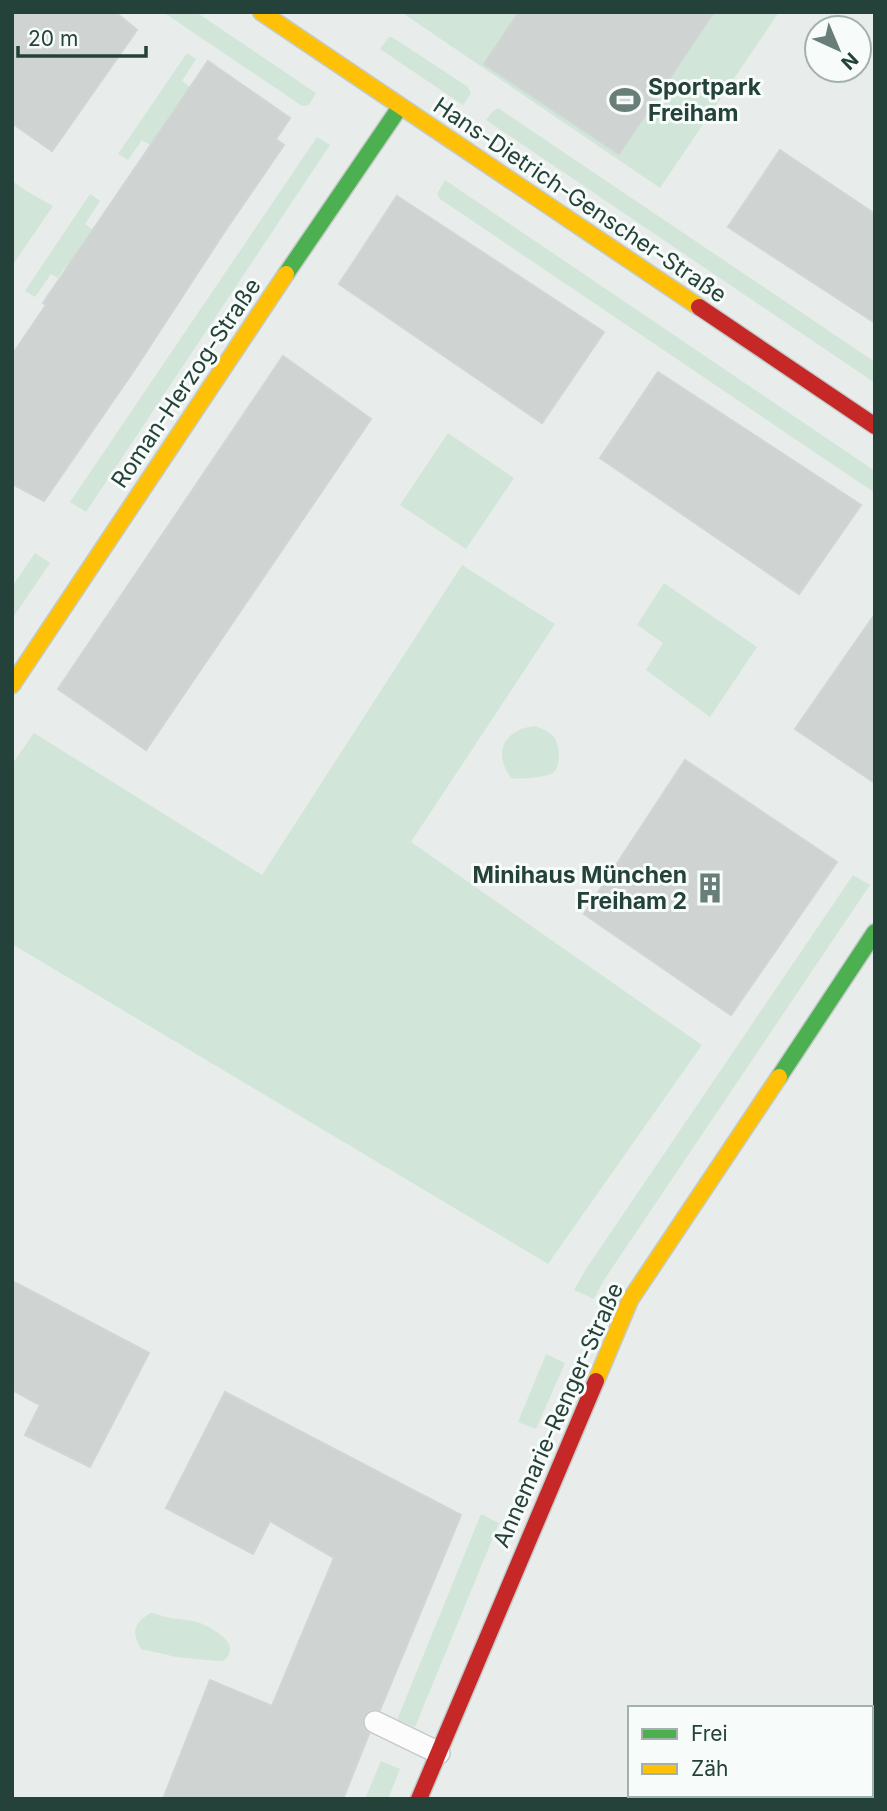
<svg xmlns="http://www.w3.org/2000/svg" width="887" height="1811" viewBox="0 0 887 1811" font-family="Inter,sans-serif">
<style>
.green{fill:#d1e6d8}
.building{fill:#cfd4d2;stroke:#d1d6d4;stroke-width:2}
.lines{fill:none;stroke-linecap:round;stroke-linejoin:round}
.lane-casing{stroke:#c5cac8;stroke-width:24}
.fast-casing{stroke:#c3cbc8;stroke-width:19}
.slow-casing{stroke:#c3cbc8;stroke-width:19}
.jam-casing{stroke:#c3cbc8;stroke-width:19}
.lane{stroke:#fcfcfc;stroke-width:21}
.fast{stroke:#4caf50;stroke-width:16}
.slow{stroke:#ffc107;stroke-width:16}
.jam{stroke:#c62828;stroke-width:16}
.labels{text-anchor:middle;stroke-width:6;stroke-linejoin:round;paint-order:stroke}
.poi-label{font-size:23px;font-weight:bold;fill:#24423a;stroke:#f7fbf9;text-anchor:start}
.street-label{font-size:23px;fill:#24423a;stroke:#f7fbf9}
</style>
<rect width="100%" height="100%" fill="#e8edeb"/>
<g class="green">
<path d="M 163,12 L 196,12 L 316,93 L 309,105 L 302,106 Z"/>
<path d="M 401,12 L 779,12 L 660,188 Z"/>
<path d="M 389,37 L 392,37 L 468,87 L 471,93 L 463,105 L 380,49 Z"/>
<path d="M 187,53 L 196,59 L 182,81 L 190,87 L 150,145 L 142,140 L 128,160 L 118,154 Z"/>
<path d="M 498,108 L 875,362 L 875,383 L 486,120 L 493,111 Z"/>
<path d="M 317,137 L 330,145 L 86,512 L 70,502 Z"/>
<path d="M 445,180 L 875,471 L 875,493 L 440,199 L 437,194 Z"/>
<path d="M 12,181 L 30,193 L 53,206 L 12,266 Z"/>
<path d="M 90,194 L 100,201 L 85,224 L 93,230 L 66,269 L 64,268 L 58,278 L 51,274 L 35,297 L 25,291 Z"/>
<path d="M 448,433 L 514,478 L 466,549 L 400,505 Z"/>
<path d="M 35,553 L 50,563 L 12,619 L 12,587 Z"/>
<path d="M 462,565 L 555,624 L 411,842 L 702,1045 L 548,1264 L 12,944 L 12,764 L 34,733 L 262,875 Z"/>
<path d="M 664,583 L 757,647 L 710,717 L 646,670 L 663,643 L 637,625 Z"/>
<path d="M 534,726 C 541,728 549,731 554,737 C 560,745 562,769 551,774 C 546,777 517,780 511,778 C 493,753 503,730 534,726 Z"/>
<path d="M 853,875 L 870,885 L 604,1280 L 594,1299 L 574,1290 L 586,1269 Z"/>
<path d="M 546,1354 L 565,1363 L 536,1429 L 518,1422 Z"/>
<path d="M 481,1514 L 499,1523 L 415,1727 L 397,1720 Z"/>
<path d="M 150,1613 C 156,1613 161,1616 166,1617 C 178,1620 189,1619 200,1623 C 214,1629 244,1645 223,1661 L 217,1661 L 176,1657 L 141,1649 C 131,1631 134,1624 150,1613 Z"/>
<path d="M 381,1761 L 400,1769 L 388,1799 L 365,1799 Z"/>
</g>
<g class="building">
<path d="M 12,12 L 115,12 L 137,30 L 52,151 L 12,123 Z"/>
<path d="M 519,12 L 714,12 L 619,154 L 484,64 Z"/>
<path d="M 208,61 L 290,118 L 276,139 L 284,145 L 225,231 L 135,369 L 44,501 L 12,484 L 12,355 L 46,305 L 43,303 Z"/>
<path d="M 780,150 L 875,214 L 875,323 L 728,227 Z"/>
<path d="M 397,196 L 604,332 L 542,423 L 339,284 Z"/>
<path d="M 283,356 L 371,419 L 146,750 L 58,689 Z"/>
<path d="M 658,372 L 861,505 L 799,594 L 600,458 Z"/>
<path d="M 875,614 L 875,783 L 795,729 Z"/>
<path d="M 685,760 L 837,862 L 731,1015 L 584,914 Z"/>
<path d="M 12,1281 L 149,1353 L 90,1467 L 25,1435 L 40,1405 L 12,1390 Z"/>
<path d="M 225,1392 L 461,1515 L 380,1710 L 373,1709 L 368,1711 L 363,1717 L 362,1724 L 364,1729 L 369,1734 L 343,1799 L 163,1799 L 210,1680 L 272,1706 L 334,1558 L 270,1521 L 253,1554 L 166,1508 Z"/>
</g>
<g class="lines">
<g class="lane-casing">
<path id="lane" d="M 375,1722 L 439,1753"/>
</g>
<g class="fast-casing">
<g id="fast">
<path d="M 286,274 L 400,107"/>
<path d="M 779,1077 L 875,932"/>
</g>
</g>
<g class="slow-casing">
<g id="slow">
<path d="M 261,12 L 699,307"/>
<path d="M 12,685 L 286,274"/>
<path d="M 596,1381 L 630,1300 L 779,1077"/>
</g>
</g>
<g class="jam-casing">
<g id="jam">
<path d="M 699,307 L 875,426"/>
<path d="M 419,1799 L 596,1381"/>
</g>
</g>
<use href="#lane" class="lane"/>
<use href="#fast" class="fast"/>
<use href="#slow" class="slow"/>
<use href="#jam" class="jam"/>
</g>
<defs>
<g id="stadium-bare" transform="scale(2.415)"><path d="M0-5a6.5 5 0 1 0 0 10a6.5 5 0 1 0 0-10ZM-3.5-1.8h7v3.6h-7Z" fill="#697e78" stroke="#f7fbf9" stroke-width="2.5" paint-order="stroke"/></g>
<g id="building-bare" transform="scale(2.415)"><path d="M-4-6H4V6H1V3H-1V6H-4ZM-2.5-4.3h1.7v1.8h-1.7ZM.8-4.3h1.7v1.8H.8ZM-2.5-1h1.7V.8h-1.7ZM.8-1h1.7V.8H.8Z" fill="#697e78" stroke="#f7fbf9" stroke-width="2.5" paint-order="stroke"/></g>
</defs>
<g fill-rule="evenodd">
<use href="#stadium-bare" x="625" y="100"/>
<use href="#building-bare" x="710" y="888"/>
</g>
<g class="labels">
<g class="poi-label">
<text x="648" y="95">Sportpark<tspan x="648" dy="26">Freiham</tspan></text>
<text x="687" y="883" text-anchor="end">Minihaus München<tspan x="687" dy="26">Freiham 2</tspan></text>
</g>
<g class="street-label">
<text transform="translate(580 200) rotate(34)" y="8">Hans-Dietrich-Genscher-Straße</text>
<text transform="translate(186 383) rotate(-56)" y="8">Roman-Herzog-Straße</text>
<text transform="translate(558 1415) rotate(-66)" y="8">Annemarie-Renger-Straße</text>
</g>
</g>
<rect width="887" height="1811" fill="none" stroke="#24423a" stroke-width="28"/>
<rect x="628" y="1706" width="245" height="91" fill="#f7fbf9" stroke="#a3b1ad" stroke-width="2"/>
<rect x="642" y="1729" width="35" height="10" fill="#4caf50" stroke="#a3b1ad" stroke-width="2"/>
<text x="691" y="1741" font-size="21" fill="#24423a">Frei</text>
<rect x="642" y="1764" width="35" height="10" fill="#ffc107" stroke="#a3b1ad" stroke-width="2"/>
<text x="691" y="1776" font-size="21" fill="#24423a">Zäh</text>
<g transform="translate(838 49) rotate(136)"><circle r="33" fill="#f7fbf9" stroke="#a3b1ad" stroke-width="2"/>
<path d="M0-5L12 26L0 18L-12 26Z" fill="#697e78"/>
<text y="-10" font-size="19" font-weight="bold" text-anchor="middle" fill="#24423a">N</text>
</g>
<path d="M18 46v10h128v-10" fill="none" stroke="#24423a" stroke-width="3.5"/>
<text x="28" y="46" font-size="21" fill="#24423a" stroke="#f7fbf9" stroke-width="5" paint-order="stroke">20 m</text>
</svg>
